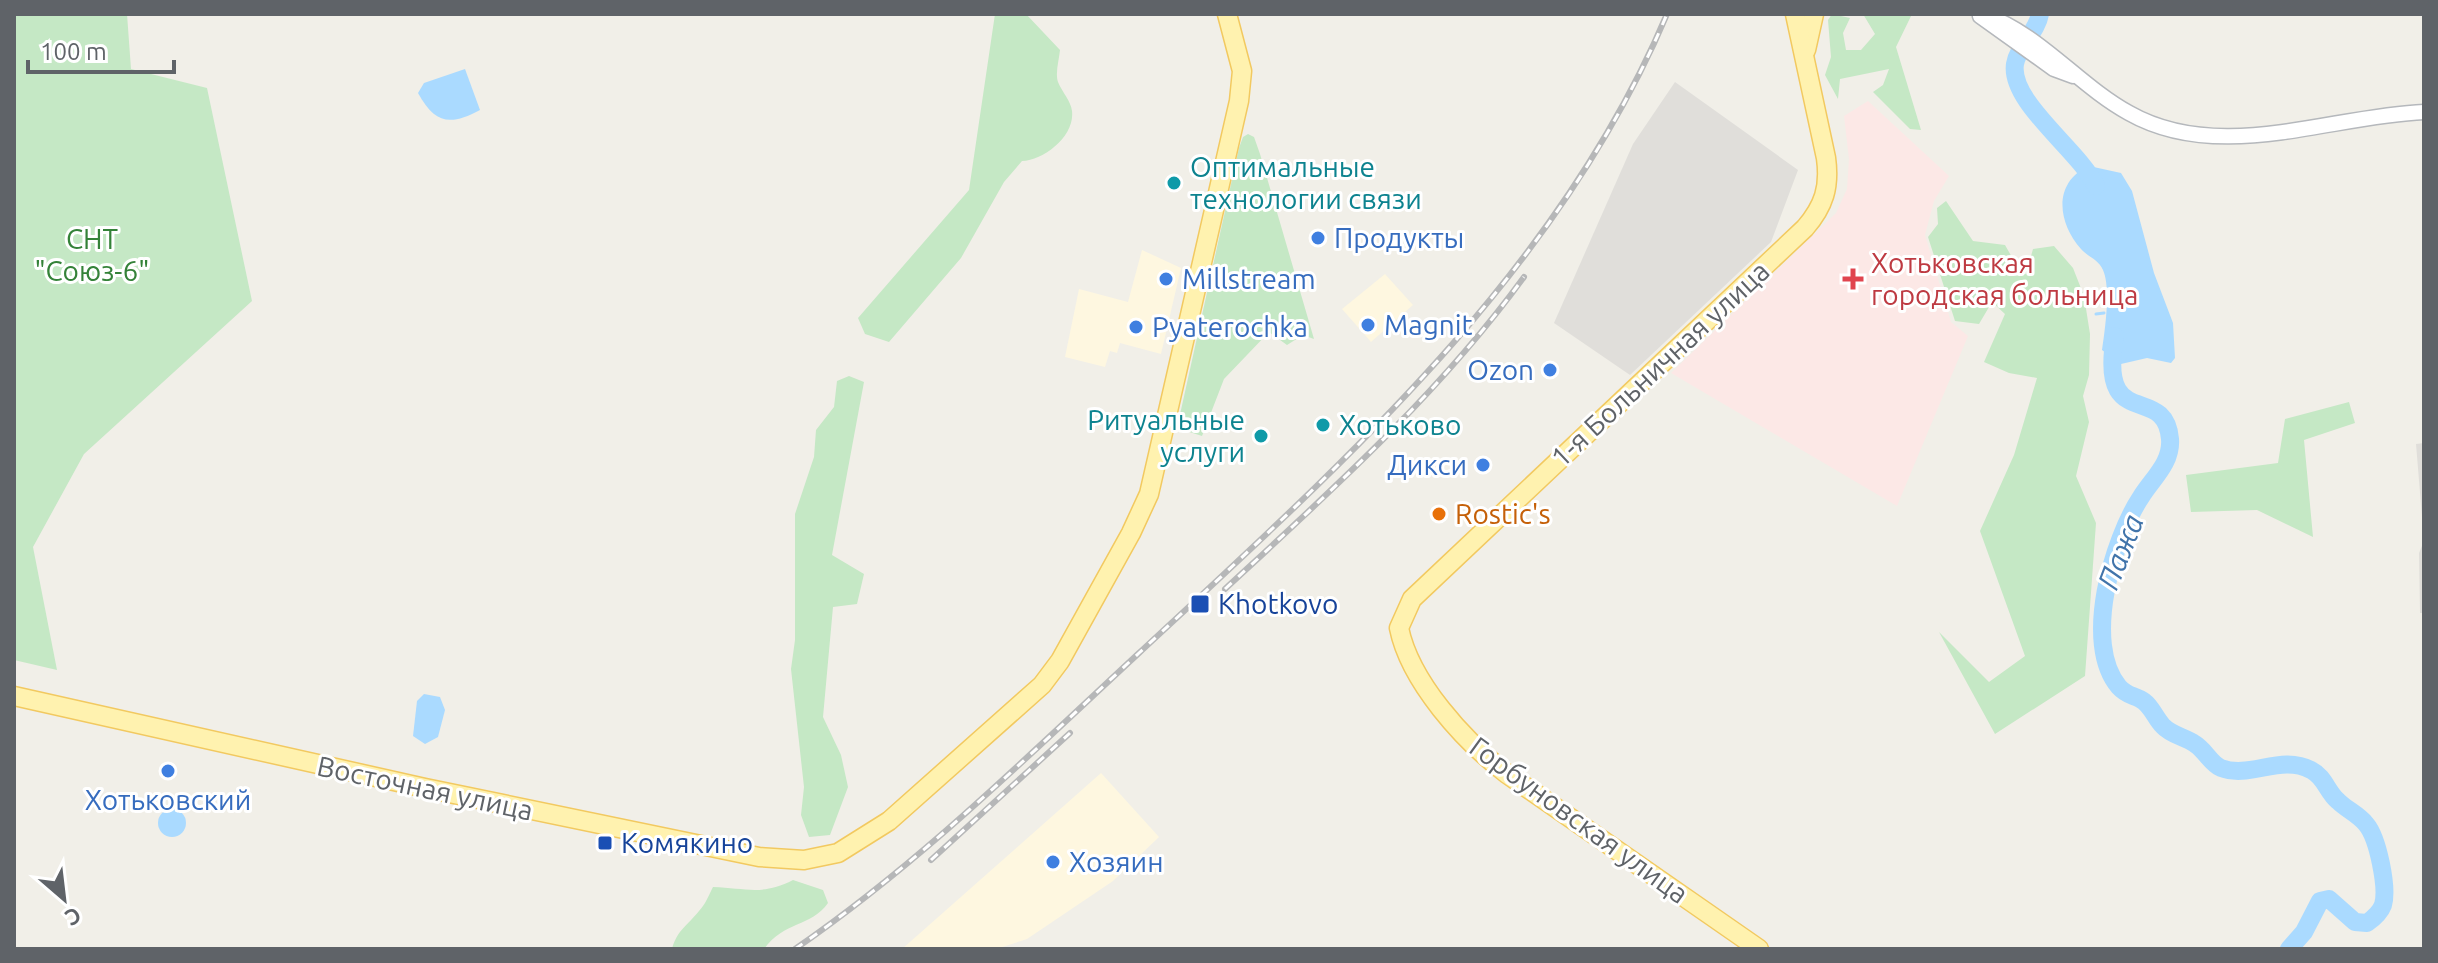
<svg xmlns="http://www.w3.org/2000/svg" width="2438" height="963" viewBox="0 0 2438 963" font-family="Ubuntu,sans-serif">
<style>
.commercial{fill:#fef7e0}
.industrial{fill:#e0deda}
.medical{fill:#fce8e6}
.green{fill:#c5e8c5}
.water{fill:#aadaff}
.lines{fill:none;stroke-linecap:round;stroke-linejoin:round}
.stream{stroke:#aadaff;stroke-width:3}
.river{stroke:#aadaff;stroke-width:18}
.minor-casing{stroke:#b5b8bc;stroke-width:17}
.major-casing{stroke:#f2c960;stroke-width:21}
.minor{stroke:#fff;stroke-width:14}
.major{stroke:#fff2af;stroke-width:18}
.rail-casing{stroke:#b6b7b8;stroke-width:6}
.rail{stroke:#fff;stroke-width:3;stroke-dasharray:9;stroke-linecap:butt}
.culture-dot{fill:#0f9aa8;stroke:#fff;stroke-width:3}
.shop-dot{fill:#3f7fe0;stroke:#fff;stroke-width:3}
.health-dot{fill:#e0444e;stroke:#fff;stroke-width:3}
.food-dot{fill:#e8710a;stroke:#fff;stroke-width:3}
.transit-dot{fill:#1a4fb4;stroke:#fff;stroke-width:3}
.labels{text-anchor:middle;stroke-width:6;stroke-linejoin:round;paint-order:stroke}
.culture-label{font-size:28px;fill:#0d838f;stroke:#fff;text-anchor:start}
.shop-label{font-size:28px;fill:#366cbe;stroke:#fff;text-anchor:start}
.park-label{font-size:28px;fill:#348238;stroke:#fff}
.health-label{font-size:28px;fill:#be3a42;stroke:#fff;text-anchor:start}
.street-label{font-size:28px;fill:#5f6368;stroke:#fff}
.food-label{font-size:28px;fill:#c56008;stroke:#fff;text-anchor:start}
.transit-label{font-size:28px;fill:#164399;stroke:#fff;text-anchor:start}
.water-label{font-size:30px;font-style:italic;fill:#4174aa;stroke:#fff}
</style>
<rect width="100%" height="100%" fill="#f1efe8"/>
<g class="commercial">
<path d="M 1142,250 L 1181,268 L 1161,354 L 1120,343 L 1117,353 L 1110,351 L 1105,367 L 1065,357 L 1079,289 L 1128,302 Z"/>
<path d="M 1385,274 L 1413,305 L 1371,342 L 1342,309 Z"/>
<path d="M 1101,773 L 1159,837 L 1113,881 L 1027,939 L 996,949 L 902,949 Z"/>
</g>
<g class="industrial">
<path d="M 1675,82 L 1798,170 L 1771,242 L 1630,375 L 1554,323 L 1633,144 Z"/>
<path d="M 2424,443 L 2424,613 L 2420,613 L 2419,553 L 2424,541 L 2416,444 Z"/>
</g>
<path class="medical" d="M 1868,101 L 1949,176 L 1934,201 L 1925,235 L 1951,322 L 1968,336 L 1897,506 L 1671,373 L 1836,213 L 1847,189 L 1849,159 L 1844,116 Z"/>
<g class="green">
<path d="M 14,14 L 127,14 L 131,69 L 207,88 L 252,301 L 84,454 L 33,547 L 57,670 L 14,660 Z"/>
<path d="M 995,14 L 1026,14 L 1060,50 C 1059,60 1055,73 1058,82 C 1062,92 1071,101 1072,111 C 1075,136 1044,160 1022,161 L 1004,182 L 961,258 L 889,342 L 865,334 L 858,318 L 969,190 Z"/>
<path d="M 1832,14 L 1850,18 L 1843,33 L 1846,50 L 1861,50 L 1875,34 L 1863,14 L 1912,14 L 1896,47 L 1921,130 L 1910,129 L 1873,92 L 1883,85 L 1889,69 L 1840,79 L 1838,99 L 1825,75 L 1831,57 L 1828,20 Z"/>
<path d="M 1248,134 L 1254,137 L 1260,154 L 1314,339 L 1303,335 L 1287,345 L 1269,332 L 1224,379 L 1202,436 L 1177,428 L 1239,148 L 1243,137 Z"/>
<path d="M 1946,201 L 1973,241 L 2005,245 L 2021,273 L 2026,274 L 2033,249 L 2054,246 L 2073,268 L 2084,296 L 2090,334 L 2089,375 L 2083,396 L 2089,422 L 2076,476 L 2096,523 L 2085,676 L 1995,734 L 1939,632 L 1989,682 L 2025,656 L 1980,531 L 2014,455 L 2037,378 L 2009,373 L 1984,362 L 2005,314 L 1992,302 L 1979,324 L 1955,321 L 1928,237 L 1938,224 L 1937,208 Z"/>
<path d="M 849,376 L 864,382 L 832,555 L 864,574 L 857,604 L 833,607 L 823,717 L 841,755 L 848,787 L 830,835 L 809,837 L 801,815 L 804,787 L 791,669 L 795,640 L 795,514 L 814,457 L 816,430 L 834,407 L 837,381 Z"/>
<path d="M 2349,402 L 2355,423 L 2304,440 L 2313,537 L 2257,510 L 2191,512 L 2186,475 L 2278,463 L 2285,419 Z"/>
<path d="M 793,880 L 823,890 L 828,903 C 811,927 784,921 764,949 L 672,949 C 677,930 688,925 699,911 C 705,905 709,895 713,887 C 746,888 762,896 793,880 Z"/>
</g>
<g class="water">
<path d="M 465,69 L 480,110 C 450,126 435,124 418,93 L 424,83 Z"/>
<path d="M 2089,166 L 2121,173 L 2132,191 L 2154,273 L 2173,323 L 2175,358 L 2171,363 L 2147,358 L 2121,364 L 2102,350 C 2105,330 2111,288 2103,270 C 2098,259 2088,257 2081,249 C 2057,222 2053,182 2089,166 Z"/>
<path d="M 424,694 L 440,697 L 445,710 L 438,737 L 425,744 L 413,736 L 417,701 Z"/>
<circle cx="172" cy="823" r="14"/>
</g>
<g class="lines">
<path class="stream" d="M 2096,314 L 2104,313"/>
<g class="river">
<path d="M 2040,14 C 2037,32 2018,46 2015,64 C 2009,102 2080,151 2096,186"/>
<path d="M 2115,336 C 2098,435 2165,381 2170,439 C 2172,463 2152,479 2141,497 C 2113,539 2082,644 2119,687 C 2126,695 2132,695 2140,699 C 2151,704 2155,718 2163,726 C 2171,735 2185,737 2195,744 C 2205,750 2211,764 2221,768 C 2250,779 2281,754 2311,770 C 2325,777 2327,792 2338,801 C 2347,810 2358,814 2366,824 C 2378,838 2388,888 2383,905 C 2380,913 2374,918 2367,923 L 2355,922 L 2329,899 L 2320,901 L 2304,932 L 2289,949"/>
</g>
<g class="minor-casing">
<g id="minor">
<path d="M 1983,14 C 2040,34 2078,85 2129,113 C 2219,164 2329,116 2424,112"/>
<path d="M 1980,16 L 2054,69 L 2073,76"/>
</g>
</g>
<g class="major-casing">
<g id="major">
<path d="M 1806,50 L 1814,14"/>
<path d="M 14,696 L 425,788 L 759,857 L 804,860 L 838,853 L 889,821 L 1042,685 L 1060,661 L 1131,533 L 1149,494 L 1239,101 L 1242,71 L 1227,14"/>
<path d="M 1759,949 L 1507,774 C 1464,741 1410,682 1399,628 L 1412,599 L 1805,228 C 1824,206 1830,187 1826,158 L 1795,14"/>
</g>
</g>
<use href="#minor" class="minor"/>
<use href="#major" class="major"/>
<g class="rail-casing">
<g id="rail">
<path d="M 1225,589 C 1331,491 1439,394 1524,277"/>
<path d="M 931,860 L 1070,733"/>
<path d="M 795,949 C 920,863 1028,756 1139,653 C 1341,465 1557,275 1667,14"/>
</g>
</g>
<use href="#rail" class="rail"/>
</g>
<g class="culture-dot">
<circle cx="1174" cy="183" r="8"/>
<circle cx="1323" cy="425" r="8"/>
<circle cx="1261" cy="436" r="8"/>
</g>
<g class="shop-dot">
<circle cx="1318" cy="238" r="8"/>
<circle cx="1166" cy="279" r="8"/>
<circle cx="1368" cy="325" r="8"/>
<circle cx="1136" cy="327" r="8"/>
<circle cx="1550" cy="370" r="8"/>
<circle cx="1483" cy="465" r="8"/>
<circle cx="168" cy="771" r="8"/>
<circle cx="1053" cy="862" r="8"/>
</g>
<path class="health-dot" d="M1849 267h8v8h8v8h-8v8h-8v-8h-8v-8h8z"/>
<circle class="food-dot" cx="1439" cy="514" r="8"/>
<g class="transit-dot">
<rect x="1190" y="594" width="20" height="20" rx="4"/>
<rect x="597" y="835" width="16" height="16" rx="4"/>
</g>
<g class="labels">
<g class="culture-label">
<text x="1190" y="177">Оптимальные<tspan x="1190" dy="32">технологии связи</tspan></text>
<text x="1245" y="430" text-anchor="end">Ритуальные<tspan x="1245" dy="32">услуги</tspan></text>
<text x="1339" y="435">Хотьково</text>
</g>
<g class="shop-label">
<text x="1334" y="248">Продукты</text>
<text x="1182" y="289">Millstream</text>
<text x="1384" y="335">Magnit</text>
<text x="1152" y="337">Pyaterochka</text>
<text x="1534" y="380" text-anchor="end">Ozon</text>
<text x="1467" y="475" text-anchor="end">Дикси</text>
<text x="168" y="810" text-anchor="middle">Хотьковский</text>
<text x="1069" y="872">Хозяин</text>
</g>
<g class="park-label">
<text x="92" y="249">СНТ<tspan x="92" dy="32">"Союз-6"</tspan></text>
</g>
<g class="health-label">
<text x="1871" y="273">Хотьковская<tspan x="1871" dy="32">городская больница</tspan></text>
</g>
<g class="street-label">
<text transform="translate(1660 364) rotate(-43)" y="10">1-я Больничная улица</text>
<text transform="translate(425 788) rotate(12)" y="10">Восточная улица</text>
<text transform="translate(1579 820) rotate(36)" y="10">Горбуновская улица</text>
</g>
<g class="food-label">
<text x="1455" y="524">Rostic's</text>
</g>
<g class="transit-label">
<text x="1218" y="614">Khotkovo</text>
<text x="621" y="853">Комякино</text>
</g>
<g class="water-label">
<text transform="translate(2121 552) rotate(-69)" y="10">Пажа</text>
</g>
</g>
<rect width="2438" height="963" fill="none" stroke="#5f6368" stroke-width="32"/>
<g transform="translate(64 899) rotate(152)" stroke="#ffffff" stroke-width="6" paint-order="stroke">
<path d="M0-6L14 30L0 20L-14 30Z" fill="#5f6368"/>
<text y="-12" font-size="22" font-weight="bold" text-anchor="middle" fill="#5f6368">С</text>
</g>
<path d="M28 60v12h146v-12" fill="none" stroke="#5f6368" stroke-width="4"/>
<text x="40" y="60" font-size="24" fill="#5f6368" stroke="#ffffff" stroke-width="6" paint-order="stroke">100 m</text>
</svg>
